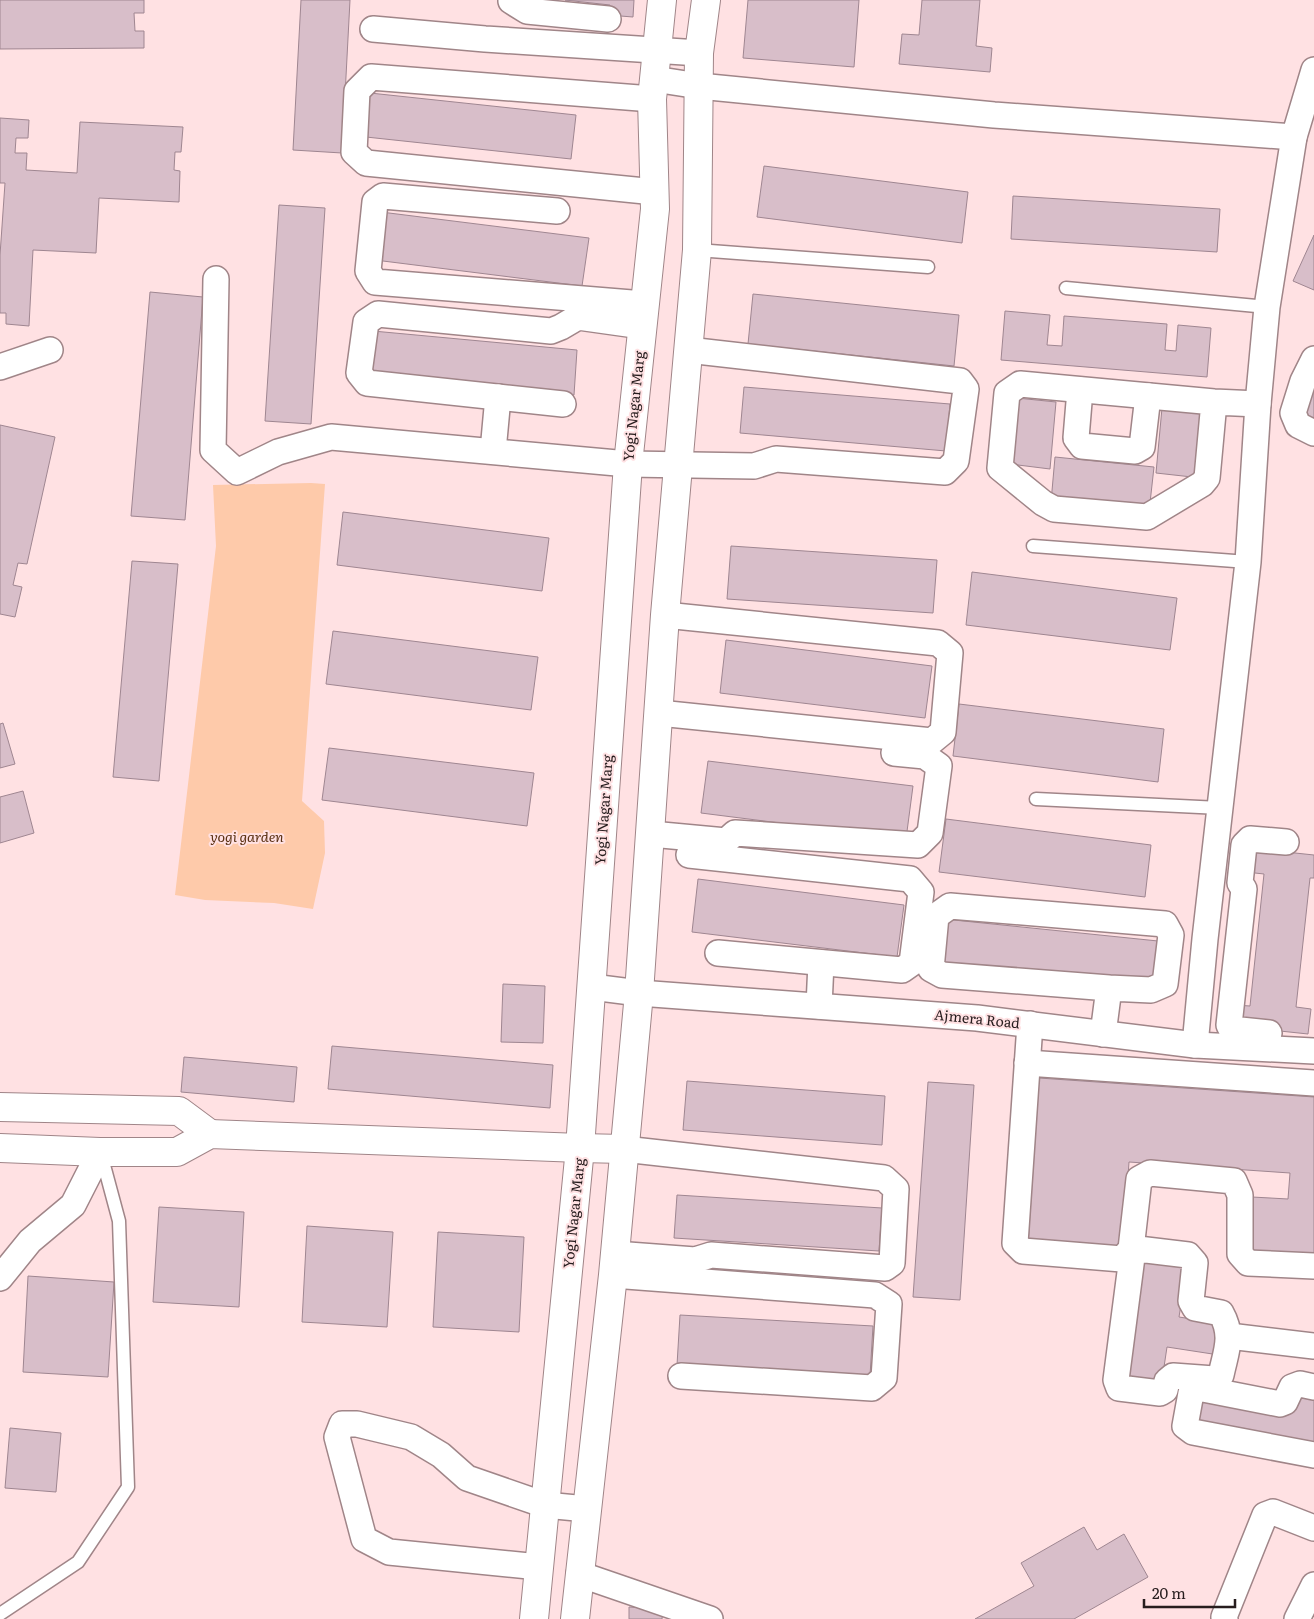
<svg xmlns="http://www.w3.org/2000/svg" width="1314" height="1619" viewBox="0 0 1314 1619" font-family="Literata,serif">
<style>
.green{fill:#fecaaa}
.building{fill:#d8bec9;stroke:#9f8691}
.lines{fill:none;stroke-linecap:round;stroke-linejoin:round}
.service-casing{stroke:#a08588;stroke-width:15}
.minor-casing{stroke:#a08588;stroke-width:28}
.tertiary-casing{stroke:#a08588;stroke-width:30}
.service{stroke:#fff;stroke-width:12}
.minor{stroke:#fff;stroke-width:25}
.tertiary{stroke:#fff;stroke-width:28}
.labels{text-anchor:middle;stroke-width:4;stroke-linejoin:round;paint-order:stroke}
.street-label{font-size:14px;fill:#271d1e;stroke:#ffe1e3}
.park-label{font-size:14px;font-style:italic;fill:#5b3113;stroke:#ffe1e3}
</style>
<rect width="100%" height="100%" fill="#ffe1e3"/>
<path class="green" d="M 311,483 L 325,484 L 302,801 L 324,821 L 325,853 L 313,909 L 274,903 L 205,900 L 175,895 L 216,546 L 213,485 Z"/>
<g class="building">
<path d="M 0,0 L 144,0 L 144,13 L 134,13 L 135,31 L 144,31 L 144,48 L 0,49 Z"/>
<path d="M 301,0 L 350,0 L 342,153 L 293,150 Z"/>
<path d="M 565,0 L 634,0 L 633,17 L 608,15 L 610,5 Z"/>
<path d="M 748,0 L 859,0 L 854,67 L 743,58 Z"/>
<path d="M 922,0 L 980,0 L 976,46 L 992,48 L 990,72 L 899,64 L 902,34 L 919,35 Z"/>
<path d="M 370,93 L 576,115 L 571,159 L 366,137 Z"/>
<path d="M 0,118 L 29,120 L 28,138 L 16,138 L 15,153 L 27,153 L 26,170 L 77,173 L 80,122 L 183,127 L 181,152 L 175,152 L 174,170 L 180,171 L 179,202 L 99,198 L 96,253 L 33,250 L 29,326 L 6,324 L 6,313 L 0,313 L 0,255 L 5,183 L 0,183 Z"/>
<path d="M 764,166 L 968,192 L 962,243 L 757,217 Z"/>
<path d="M 1013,196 L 1220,209 L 1217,252 L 1011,239 Z"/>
<path d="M 279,205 L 325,208 L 311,424 L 265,421 Z"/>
<path d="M 381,212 L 589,238 L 582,286 L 375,260 Z"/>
<path d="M 1314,235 L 1314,290 L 1293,281 Z"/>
<path d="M 150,292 L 203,297 L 185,520 L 131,516 Z"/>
<path d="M 753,294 L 959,315 L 954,366 L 748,344 Z"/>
<path d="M 1005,311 L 1050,315 L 1047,345 L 1062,346 L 1064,316 L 1167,324 L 1165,350 L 1176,351 L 1178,325 L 1211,328 L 1207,377 L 1001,360 Z"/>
<path d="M 373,331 L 577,350 L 574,395 L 370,377 Z"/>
<path d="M 744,387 L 950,404 L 946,451 L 740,433 Z"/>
<path d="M 1314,389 L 1314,419 L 1303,414 Z"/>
<path d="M 1017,398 L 1056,402 L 1050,469 L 1010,464 Z"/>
<path d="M 1162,408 L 1208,413 L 1201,478 L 1156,473 Z"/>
<path d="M 0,425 L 55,437 L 27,564 L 18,563 L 13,585 L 22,587 L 15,617 L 0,614 Z"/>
<path d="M 1055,457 L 1154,467 L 1149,512 L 1051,502 Z"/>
<path d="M 343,512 L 549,538 L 542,591 L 337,565 Z"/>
<path d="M 731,546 L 937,560 L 933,613 L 727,599 Z"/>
<path d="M 132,561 L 178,564 L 159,781 L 113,777 Z"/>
<path d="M 972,572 L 1177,598 L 1170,650 L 966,625 Z"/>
<path d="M 333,631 L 538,657 L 531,710 L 326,684 Z"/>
<path d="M 726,640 L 932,666 L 925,718 L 720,693 Z"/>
<path d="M 959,704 L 1164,729 L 1158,782 L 953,756 Z"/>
<path d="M 3,723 L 15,764 L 0,768 L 0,724 Z"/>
<path d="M 329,748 L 534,773 L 527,826 L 322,800 Z"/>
<path d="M 708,761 L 913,786 L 906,839 L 701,813 Z"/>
<path d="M 23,791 L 34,833 L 0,843 L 0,797 Z"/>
<path d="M 946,819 L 1151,845 L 1145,897 L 939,872 Z"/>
<path d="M 1248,848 L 1314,855 L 1314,878 L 1310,878 L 1296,1007 L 1311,1009 L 1308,1034 L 1233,1026 L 1235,1005 L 1250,1006 L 1264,874 L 1246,872 Z"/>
<path d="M 698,879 L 904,905 L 897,957 L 692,932 Z"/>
<path d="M 944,919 L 1158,941 L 1154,981 L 941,962 Z"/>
<path d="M 503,984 L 545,986 L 543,1043 L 501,1042 Z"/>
<path d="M 332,1046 L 553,1065 L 550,1108 L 328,1089 Z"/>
<path d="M 184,1057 L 297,1067 L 294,1102 L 181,1092 Z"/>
<path d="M 1039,1078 L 1314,1097 L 1314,1255 L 1248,1251 L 1252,1197 L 1288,1199 L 1290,1173 L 1129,1162 L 1123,1250 L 1028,1244 Z"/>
<path d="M 687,1081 L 885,1096 L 882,1145 L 683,1130 Z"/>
<path d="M 928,1082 L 974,1085 L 960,1300 L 913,1297 Z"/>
<path d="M 677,1195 L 882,1208 L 879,1251 L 674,1238 Z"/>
<path d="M 159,1207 L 244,1212 L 239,1307 L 153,1302 Z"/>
<path d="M 307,1226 L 393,1232 L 387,1327 L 302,1322 Z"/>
<path d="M 438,1232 L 524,1237 L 519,1332 L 433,1327 Z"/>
<path d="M 1139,1254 L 1188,1261 L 1179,1317 L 1223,1324 L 1219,1355 L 1167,1347 L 1161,1387 L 1120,1381 Z"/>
<path d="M 28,1276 L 114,1282 L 108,1377 L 23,1372 Z"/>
<path d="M 680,1315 L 873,1326 L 870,1376 L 677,1365 Z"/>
<path d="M 1298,1389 L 1314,1392 L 1314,1448 L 1190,1424 L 1196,1393 L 1294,1412 Z"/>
<path d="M 10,1428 L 61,1433 L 56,1492 L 5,1488 Z"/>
<path d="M 1084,1527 L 1097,1550 L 1124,1534 L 1148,1577 L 1074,1619 L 975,1619 L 1034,1586 L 1021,1563 Z"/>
<path d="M 629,1607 L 663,1609 L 662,1619 L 629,1619 Z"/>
</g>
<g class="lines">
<g class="service-casing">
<g id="service">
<path d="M 697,250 L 928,267"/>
<path d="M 1066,288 L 1267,307"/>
<path d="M 1033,546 L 1248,562"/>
<path d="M 1036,799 L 1220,808"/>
<path d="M 0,1614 L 78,1562 L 128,1487 L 119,1221 L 101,1154"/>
</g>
</g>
<g class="minor-casing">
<g id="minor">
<path d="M 511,1 L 527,11 L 608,19"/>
<path d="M 373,29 L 485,39 L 699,53"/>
<path d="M 654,79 L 699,86 L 994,115 L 1294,137"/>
<path d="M 652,99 L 371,77 L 357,91 L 354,152 L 366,163 L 655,192"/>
<path d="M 557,211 L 383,196 L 375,202 L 368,271 L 375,282 L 644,304"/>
<path d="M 216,279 L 213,450 L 237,472 L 278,452 L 331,437 L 628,464 L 754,466 L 776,459 L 945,472 L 956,461 L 966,389 L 960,381 L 688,350"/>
<path d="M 1314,359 L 1303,381 L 1293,413 L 1298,425 L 1314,433"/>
<path d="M 0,367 L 50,350"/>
<path d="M 1080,390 L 1076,438 L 1082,446 L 1135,451 L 1142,447 L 1148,396"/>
<path d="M 1214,402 L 1207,478 L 1202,484 L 1147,517 L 1054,509 L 1043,503 L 1000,468 L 1007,393 L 1020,384 L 1214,402 L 1258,404"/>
<path d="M 563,404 L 367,383 L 359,373 L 366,322 L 378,314 L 551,331 L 561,327 L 578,317 L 642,326"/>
<path d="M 493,451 L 498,397"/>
<path d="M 659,713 L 932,741 L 943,732 L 950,653 L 938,643 L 665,615"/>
<path d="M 651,834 L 726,841 L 735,833 L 918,845 L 930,833 L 939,766 L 925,756 L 894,753"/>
<path d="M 689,855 L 910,879 L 921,892 L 912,963 L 902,970 L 718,953"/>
<path d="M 592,987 L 639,993 L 977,1018 L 1195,1045 L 1314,1051"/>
<path d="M 819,1006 L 821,963"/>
<path d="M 1030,1024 L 1015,1243 L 1023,1251 L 1122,1259 L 1131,1249 L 1139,1179 L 1150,1173 L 1234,1181 L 1240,1195 L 1240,1254 L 1248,1263 L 1314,1266"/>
<path d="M 1269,1033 L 1231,1029 L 1229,1025 L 1244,889 L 1240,883 L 1244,845 L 1250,839 L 1286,842"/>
<path d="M 1103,1034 L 1109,988 L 1151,990 L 1165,984 L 1171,935 L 1165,924 L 950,906 L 936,916 L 931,969 L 942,975 L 1109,988"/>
<path d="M 1195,1045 L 1205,939 L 1248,562 L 1258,404 L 1267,307 L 1294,137 L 1314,70"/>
<path d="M 1027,1063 L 1314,1083"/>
<path d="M 1138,1249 L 1188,1255 L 1195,1263 L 1191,1301 L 1195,1308 L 1221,1313 C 1234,1336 1226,1351 1221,1375 L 1214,1379 L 1173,1376 L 1167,1381 L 1165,1390 L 1160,1393 L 1119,1388 L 1116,1380 L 1132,1257 Z"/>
<path d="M 615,1254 L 695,1260 L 711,1255 L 885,1268 L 892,1263 L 896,1189 L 884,1178 L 624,1149"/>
<path d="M 613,1275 L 875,1295 L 889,1304 L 884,1378 L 872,1388 L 681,1376"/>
<path d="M 0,1278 L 30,1241 L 73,1205 L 100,1152"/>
<path d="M 1229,1336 L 1314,1346"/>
<path d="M 1314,1387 L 1300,1384 L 1292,1387 L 1285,1402 L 1280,1404 L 1198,1388 L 1191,1393 L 1185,1426 L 1193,1432 L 1314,1455"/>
<path d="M 539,1567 L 389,1552 L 364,1539 L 337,1437 L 342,1424 L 357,1424 L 411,1437 L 441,1455 L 467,1478 L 545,1505 L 587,1509"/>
<path d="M 579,1574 L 710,1619"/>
<path d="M 1225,1619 L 1224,1617 L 1265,1515 L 1273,1512 L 1314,1528"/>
<path d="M 1297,1619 L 1314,1585"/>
</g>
</g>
<g class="tertiary-casing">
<g id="tertiary">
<path d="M 0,1107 L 179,1111 L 210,1134"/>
<path d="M 0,1148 L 100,1152 L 177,1152 L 210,1134 L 580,1148 L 624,1149"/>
<path d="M 534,1619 L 580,1148 L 628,464 L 655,209 L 652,99 L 662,0"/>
<path d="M 575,1619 L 613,1275 L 639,993 L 665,615 L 697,250 L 699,53 L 706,0"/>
</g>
</g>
<use href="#service" class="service"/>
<use href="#minor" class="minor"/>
<use href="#tertiary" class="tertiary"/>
</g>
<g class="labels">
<g class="street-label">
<text transform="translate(634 406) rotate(-84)" y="5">Yogi Nagar Marg</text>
<text transform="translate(604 810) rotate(-86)" y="5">Yogi Nagar Marg</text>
<text transform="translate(977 1019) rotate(6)" y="5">Ajmera Road</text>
<text transform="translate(574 1213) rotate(-84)" y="5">Yogi Nagar Marg</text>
</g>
<g class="park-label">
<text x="247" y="842">yogi garden</text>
</g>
</g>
<path d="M1144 1599v8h91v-8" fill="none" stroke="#271d1e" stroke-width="2.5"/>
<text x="1152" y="1599" font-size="15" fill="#271d1e" stroke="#ffe1e3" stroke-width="4" paint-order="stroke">20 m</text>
</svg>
